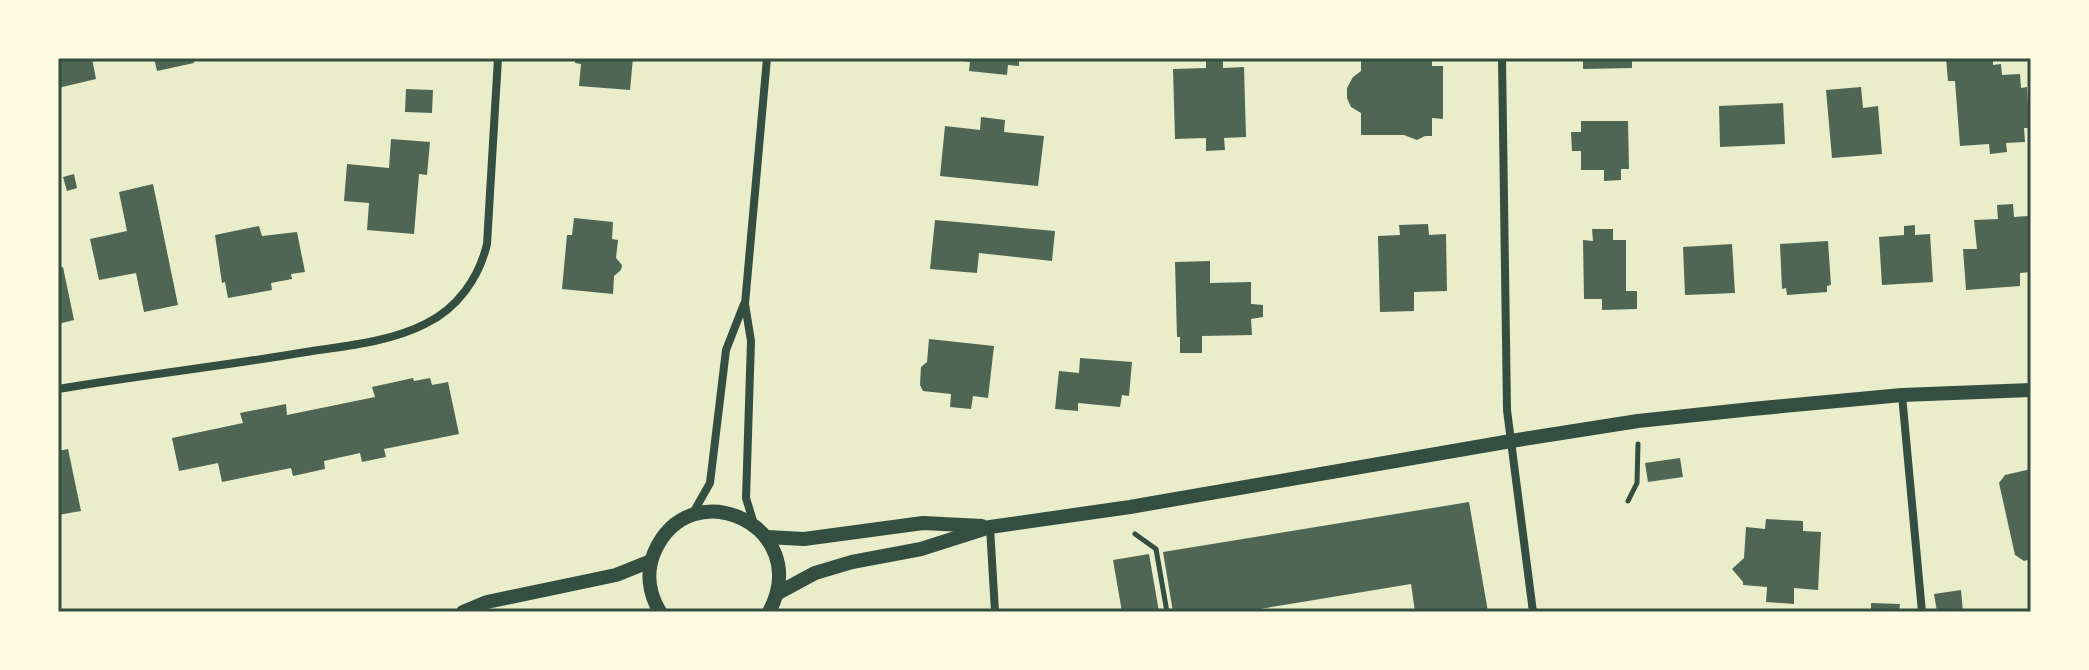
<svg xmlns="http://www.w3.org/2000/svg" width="2089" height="670" viewBox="0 0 2089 670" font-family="'PT Sans Narrow',sans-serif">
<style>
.building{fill:#4f6655}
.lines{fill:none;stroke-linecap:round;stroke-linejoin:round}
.path{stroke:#344e41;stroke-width:5}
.minor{stroke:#344e41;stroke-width:8}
.tertiary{stroke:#344e41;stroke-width:14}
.neatline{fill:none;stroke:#344e41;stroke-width:3}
</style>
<rect width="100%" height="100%" fill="#e9edc9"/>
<g class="building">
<path d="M 58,58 L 92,58 L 96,79 L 58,88 Z"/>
<path d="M 154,58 L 193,58 L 194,63 L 157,71 Z"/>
<path d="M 576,58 L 633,58 L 630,90 L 579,86 L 581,64 L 575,63 Z"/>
<path d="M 955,58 L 1019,58 L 1019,66 L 1008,65 L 1007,75 L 969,71 L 970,62 L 955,60 Z"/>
<path d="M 1206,58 L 1223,58 L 1223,68 L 1244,67 L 1246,137 L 1224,138 L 1225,150 L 1206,151 L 1206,138 L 1175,139 L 1173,69 L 1206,68 Z"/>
<path d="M 1361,58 L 1432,58 L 1432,66 L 1443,66 L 1443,119 L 1432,118 L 1432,136 L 1425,136 L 1417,140 L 1404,135 L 1361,135 L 1361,113 L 1351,107 L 1347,98 L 1347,88 L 1353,77 L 1361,71 Z"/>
<path d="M 1583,58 L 1632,58 L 1632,68 L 1583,69 Z"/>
<path d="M 1946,58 L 1993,58 L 1993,65 L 2001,64 L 2002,75 L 2020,74 L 2021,88 L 2027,87 L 2029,128 L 2024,128 L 2025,142 L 2006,143 L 2007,152 L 1990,154 L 1989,144 L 1960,146 L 1955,81 L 1948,81 Z"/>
<path d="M 1861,87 L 1863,108 L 1878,106 L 1882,154 L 1832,158 L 1826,90 Z"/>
<path d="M 406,89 L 433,90 L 432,113 L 405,112 Z"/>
<path d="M 1783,103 L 1785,144 L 1720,147 L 1719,106 Z"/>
<path d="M 981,117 L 1005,120 L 1004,132 L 1044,136 L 1038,186 L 940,176 L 945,126 L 980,130 Z"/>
<path d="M 1581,121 L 1628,121 L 1629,169 L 1621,169 L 1621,180 L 1604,181 L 1604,170 L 1581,170 L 1581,151 L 1572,151 L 1571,132 L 1581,132 Z"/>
<path d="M 391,139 L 430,142 L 427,175 L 419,174 L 414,234 L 367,230 L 369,203 L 344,201 L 347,164 L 389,168 Z"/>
<path d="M 74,174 L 77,188 L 67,191 L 63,177 Z"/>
<path d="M 153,184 L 178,305 L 144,312 L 136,273 L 99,280 L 90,239 L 127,231 L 119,192 Z"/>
<path d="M 2013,204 L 2014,217 L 2028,216 L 2031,272 L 2020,273 L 2020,286 L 1966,290 L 1963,249 L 1977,249 L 1974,220 L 1998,219 L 1997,205 Z"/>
<path d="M 574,218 L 613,222 L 612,239 L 618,240 L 616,258 L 622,265 L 621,270 L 614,276 L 613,294 L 562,289 L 567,235 L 572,235 Z"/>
<path d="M 935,220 L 1055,231 L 1052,261 L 979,253 L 977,273 L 930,269 Z"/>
<path d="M 1428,224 L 1429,235 L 1446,234 L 1447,291 L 1414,292 L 1414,311 L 1380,312 L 1378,236 L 1400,235 L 1399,225 Z"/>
<path d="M 1915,225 L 1915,235 L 1930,234 L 1933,282 L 1882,285 L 1879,237 L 1904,235 L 1904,226 Z"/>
<path d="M 259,226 L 262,236 L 297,232 L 305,272 L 291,274 L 292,279 L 271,283 L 272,290 L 228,298 L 225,282 L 222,283 L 215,235 Z"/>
<path d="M 1592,229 L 1613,229 L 1613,240 L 1626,240 L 1626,291 L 1637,291 L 1637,309 L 1602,310 L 1602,299 L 1584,299 L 1583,240 L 1593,241 Z"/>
<path d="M 1828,241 L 1831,285 L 1827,286 L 1827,292 L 1787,295 L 1786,288 L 1782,289 L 1780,244 Z"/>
<path d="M 1732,244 L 1735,293 L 1685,295 L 1683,247 Z"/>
<path d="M 1210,261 L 1210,283 L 1251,282 L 1251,304 L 1263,305 L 1263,317 L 1251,319 L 1252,335 L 1202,336 L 1202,353 L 1180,353 L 1180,337 L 1177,337 L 1175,262 Z"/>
<path d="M 63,267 L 74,320 L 58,324 L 58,268 Z"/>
<path d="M 929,339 L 994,346 L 988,398 L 973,396 L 971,409 L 950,407 L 951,394 L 923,391 L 920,385 L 921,367 L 927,362 Z"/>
<path d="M 1080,358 L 1132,362 L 1129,396 L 1122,395 L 1120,407 L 1078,403 L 1078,411 L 1055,409 L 1059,371 L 1079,373 Z"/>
<path d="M 413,378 L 414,381 L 430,378 L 432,385 L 448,382 L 459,434 L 384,449 L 386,457 L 362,462 L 360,453 L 324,461 L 325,469 L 293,476 L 291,468 L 222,482 L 218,463 L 179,471 L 172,438 L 243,423 L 240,413 L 286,404 L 287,415 L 375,397 L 372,387 Z"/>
<path d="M 68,449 L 81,511 L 58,515 L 58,451 Z"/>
<path d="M 1680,458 L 1683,477 L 1648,482 L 1645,463 Z"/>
<path d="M 2031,469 L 2031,559 L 2024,561 L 2015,555 L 1999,483 L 2005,475 Z"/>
<path d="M 1469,502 L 1488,612 L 1415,612 L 1411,584 L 1242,612 L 1173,612 L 1163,552 Z"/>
<path d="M 1766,519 L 1803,521 L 1803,531 L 1821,532 L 1818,590 L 1794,588 L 1794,604 L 1766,602 L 1767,587 L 1743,585 L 1743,582 L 1732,569 L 1744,558 L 1746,527 L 1765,529 Z"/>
<path d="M 1149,554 L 1159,612 L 1122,612 L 1113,560 Z"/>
<path d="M 1961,590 L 1963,612 L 1937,612 L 1934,594 Z"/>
<path d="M 1871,603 L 1900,604 L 1899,612 L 1871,612 Z"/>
</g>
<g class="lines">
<g class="path">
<path d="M 1628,501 L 1637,483 L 1638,444"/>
<path d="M 1135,534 L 1156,549 L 1167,612"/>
</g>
<g class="minor">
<path d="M 1502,58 L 1507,410 L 1533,612"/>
<path d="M 58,389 C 141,375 224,366 306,352 C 345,346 390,342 425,324 C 457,309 479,278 487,244 L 498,58"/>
<path d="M 1902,395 L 1922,612"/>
<path d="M 693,513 L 710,483 L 726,350 L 744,304"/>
<path d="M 754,524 L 746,498 L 751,341 L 745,304 L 767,58"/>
<path d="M 990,527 L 995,612"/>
</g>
<g class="tertiary">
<path d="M 767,537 L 804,539 L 923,523 L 982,526"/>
<path d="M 778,593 L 815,573 L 852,562 L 921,549 L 990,527 L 1130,507 L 1511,441 L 1638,421 L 1752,409 L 1902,395 L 2031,390"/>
<path d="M 463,612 L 487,602 L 616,575 L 651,561"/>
<path d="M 660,612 C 649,594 646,573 654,553 C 690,468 815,527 769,612"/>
</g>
</g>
<rect width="2089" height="670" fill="none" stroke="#fefae0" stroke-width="120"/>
<rect x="60" y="60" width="1969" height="550" class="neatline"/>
</svg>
